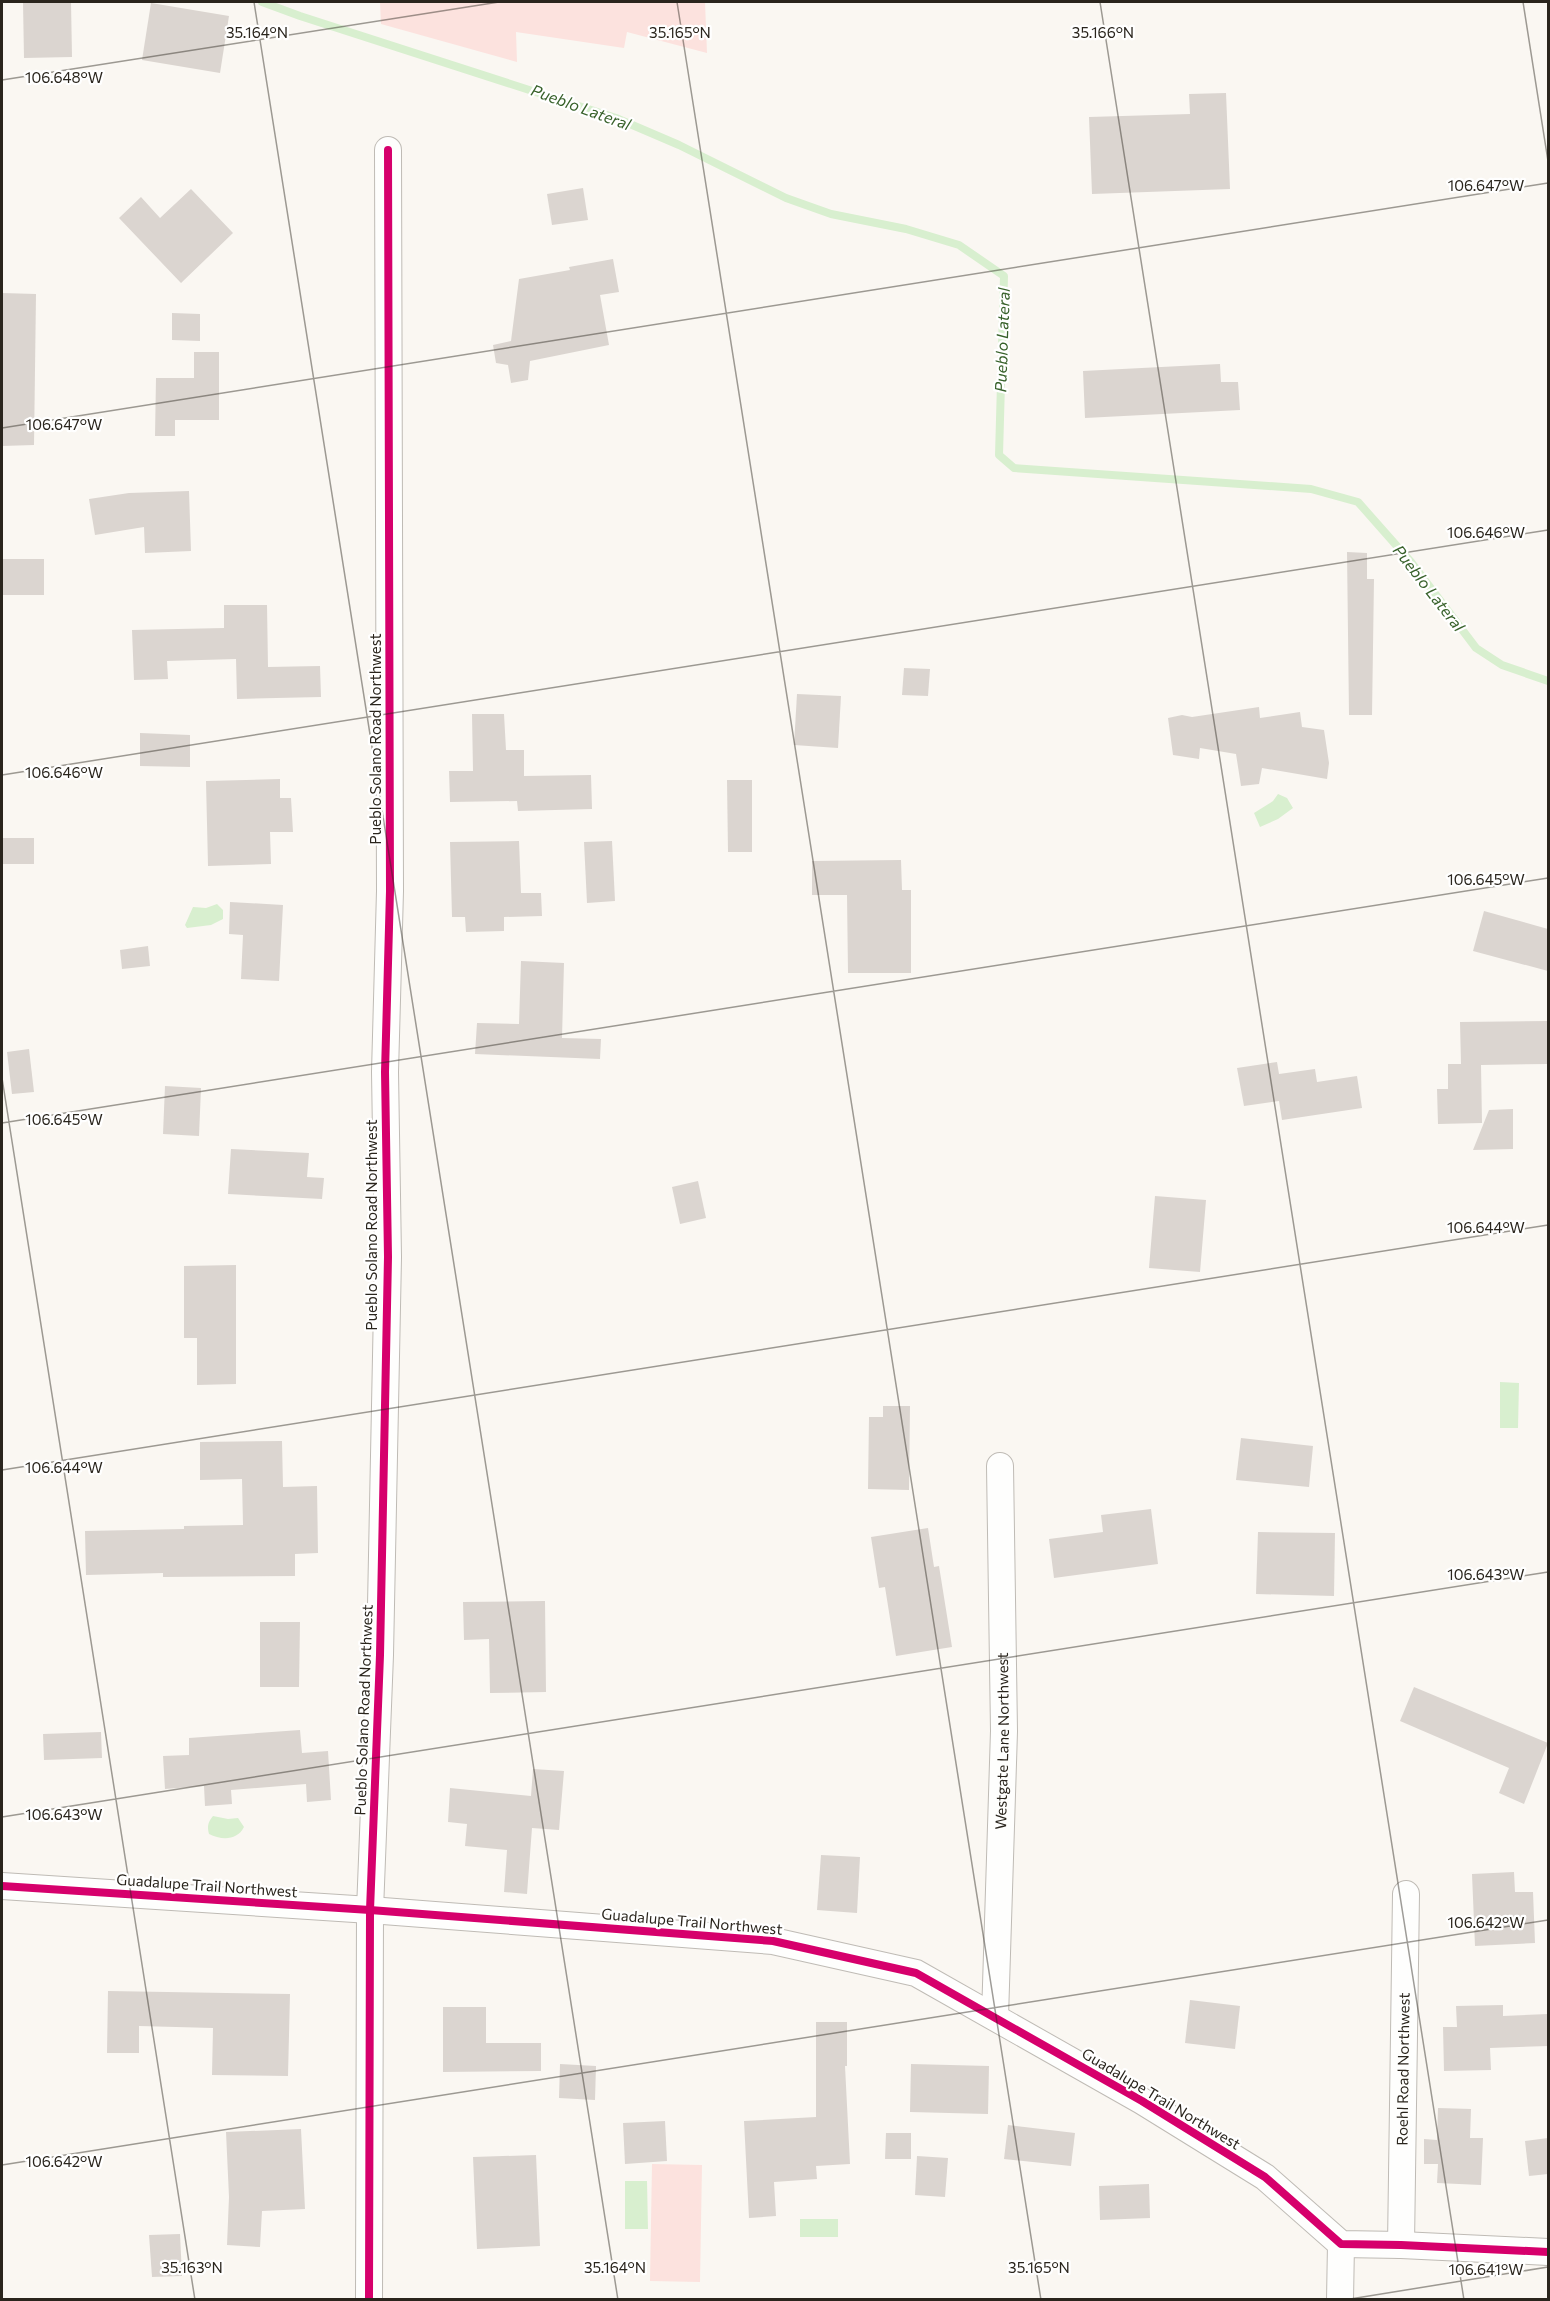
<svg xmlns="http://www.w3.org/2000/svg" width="1550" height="2301" viewBox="0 0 1550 2301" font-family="Commissioner,sans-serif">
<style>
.green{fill:#fce2de}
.water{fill:#d8efcf}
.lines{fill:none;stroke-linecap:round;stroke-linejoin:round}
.stream{stroke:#d8efcf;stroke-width:8}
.building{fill:#dbd5d0}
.street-casing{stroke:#bfbbb5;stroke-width:28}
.street{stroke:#fefefd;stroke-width:26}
.cycleway-casing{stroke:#fff;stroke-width:11}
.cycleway{stroke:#d6006c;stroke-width:8}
.ticks{fill:none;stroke:#2a251d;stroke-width:1.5;stroke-opacity:0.45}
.labels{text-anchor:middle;stroke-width:4.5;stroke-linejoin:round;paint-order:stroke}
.street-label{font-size:15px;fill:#2a251d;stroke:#fff}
.water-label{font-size:16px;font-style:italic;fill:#37612a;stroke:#fff}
.ticks-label{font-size:15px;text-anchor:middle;fill:#2a251d;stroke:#fff;stroke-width:4.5;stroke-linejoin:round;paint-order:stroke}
</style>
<rect width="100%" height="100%" fill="#faf7f2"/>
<g class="green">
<path d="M 380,2 L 705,2 L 707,53 L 627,32 L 624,48 L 516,32 L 517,62 L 381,24 Z"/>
<path d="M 652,2164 L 702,2165 L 700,2282 L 650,2281 Z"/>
</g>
<g class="water">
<path d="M 1278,794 L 1287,798 L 1293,808 L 1278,819 L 1260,827 L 1254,813 L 1273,801 Z"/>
<path d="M 217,904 L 223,910 L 223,919 L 211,925 L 187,928 L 185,925 L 193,907 L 206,908 Z"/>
<path d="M 1500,1382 L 1519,1383 L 1518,1428 L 1500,1428 Z"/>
<path d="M 213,1816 L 228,1819 L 238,1818 L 244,1827 C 237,1841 221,1840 209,1834 C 207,1826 208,1822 213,1816 Z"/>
<path d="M 625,2181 L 647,2181 L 648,2229 L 625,2229 Z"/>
<rect x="800" y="2219" width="38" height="18"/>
</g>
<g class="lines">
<path class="stream" d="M 262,2 L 300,16 L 616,118 L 679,145 L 786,198 L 831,214 L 906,229 L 959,245 L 1004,276 L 999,455 L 1014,468 L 1311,489 L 1358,502 L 1411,562 L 1476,648 L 1502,665 L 1548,681"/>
</g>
<g class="building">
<path d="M 23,2 L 71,2 L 72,57 L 24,58 Z"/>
<path d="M 151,3 L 229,16 L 220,73 L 142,60 Z"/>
<path d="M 1226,93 L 1230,189 L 1092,194 L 1089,117 L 1190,114 L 1189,94 Z"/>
<path d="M 583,188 L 588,220 L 552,225 L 547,194 Z"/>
<path d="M 191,189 L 233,233 L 181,283 L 119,218 L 141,197 L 160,218 Z"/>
<path d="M 613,259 L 619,292 L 600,295 L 609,345 L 530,361 L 528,380 L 511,383 L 508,365 L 496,363 L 493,345 L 511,341 L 519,279 L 570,270 L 569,267 Z"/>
<path d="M 2,293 L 36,294 L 34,445 L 2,446 Z"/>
<path d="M 172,313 L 200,314 L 200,341 L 172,340 Z"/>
<path d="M 194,352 L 219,352 L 219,420 L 175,420 L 175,436 L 155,436 L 156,378 L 194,378 Z"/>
<path d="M 1220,364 L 1221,382 L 1238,382 L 1240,410 L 1085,418 L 1083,371 Z"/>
<path d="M 189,491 L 191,551 L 145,553 L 144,527 L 95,535 L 89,499 L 129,493 Z"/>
<path d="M 1347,552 L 1367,553 L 1367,579 L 1374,579 L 1372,715 L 1349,715 Z"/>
<rect x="2" y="559" width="42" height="36"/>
<path d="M 224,605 L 267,605 L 268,667 L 320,666 L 321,697 L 237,699 L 236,659 L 167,661 L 168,679 L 134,680 L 132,630 L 224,628 Z"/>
<path d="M 904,668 L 930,669 L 928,696 L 902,695 Z"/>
<path d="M 797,694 L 841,696 L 838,748 L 794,745 Z"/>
<path d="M 1259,707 L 1260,718 L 1300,712 L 1302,727 L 1324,730 L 1329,763 L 1327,779 L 1262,768 L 1259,784 L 1241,786 L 1236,754 L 1200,748 L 1199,759 L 1173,755 L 1168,718 L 1182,715 L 1192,717 Z"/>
<path d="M 472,714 L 504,714 L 506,750 L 524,750 L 524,776 L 591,775 L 592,809 L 518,811 L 517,801 L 450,802 L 449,771 L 473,771 Z"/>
<path d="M 140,733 L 190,735 L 190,767 L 140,766 Z"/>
<path d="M 280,779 L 280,798 L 291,798 L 293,832 L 270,832 L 271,864 L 208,866 L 206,781 Z"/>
<path d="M 727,780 L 752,780 L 752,852 L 728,852 Z"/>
<rect x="2" y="838" width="32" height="26"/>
<path d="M 519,841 L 521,893 L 541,893 L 542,916 L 504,917 L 504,931 L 466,932 L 465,917 L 452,917 L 450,842 Z"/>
<path d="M 612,841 L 615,901 L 587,903 L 584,842 Z"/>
<path d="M 901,860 L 902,890 L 911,890 L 911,973 L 848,973 L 847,895 L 812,895 L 812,861 Z"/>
<path d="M 230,902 L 283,905 L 279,981 L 241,979 L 243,935 L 229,934 Z"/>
<path d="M 1484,911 L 1548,929 L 1548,971 L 1473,951 Z"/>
<path d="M 148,946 L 150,966 L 122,969 L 120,950 Z"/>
<path d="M 521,961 L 564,963 L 562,1038 L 601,1039 L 600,1059 L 475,1054 L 477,1023 L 519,1024 Z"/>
<path d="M 1548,1021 L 1548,1064 L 1481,1065 L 1482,1123 L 1438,1124 L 1437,1089 L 1448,1089 L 1448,1064 L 1461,1064 L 1460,1022 Z"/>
<path d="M 29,1049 L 34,1092 L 12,1094 L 7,1052 Z"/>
<path d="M 1277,1062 L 1279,1074 L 1315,1069 L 1317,1082 L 1357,1076 L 1362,1108 L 1282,1120 L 1279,1101 L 1244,1106 L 1237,1068 Z"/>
<path d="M 165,1086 L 201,1088 L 199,1136 L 163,1134 Z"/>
<path d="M 1513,1109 L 1513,1149 L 1473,1150 L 1489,1110 Z"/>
<path d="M 231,1149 L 309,1153 L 307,1177 L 324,1178 L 322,1199 L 228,1194 Z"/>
<path d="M 698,1181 L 706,1218 L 680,1224 L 672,1187 Z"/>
<path d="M 1155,1196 L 1206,1200 L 1200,1272 L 1149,1268 Z"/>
<path d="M 236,1265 L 236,1384 L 197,1385 L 197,1338 L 184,1338 L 184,1266 Z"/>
<path d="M 883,1406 L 910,1406 L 909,1490 L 868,1489 L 869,1417 L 883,1417 Z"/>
<path d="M 1241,1438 L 1313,1446 L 1309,1487 L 1236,1480 Z"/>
<path d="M 282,1441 L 283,1487 L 317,1486 L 318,1553 L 295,1554 L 295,1576 L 163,1577 L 163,1573 L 86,1575 L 85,1531 L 184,1529 L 184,1526 L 243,1525 L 242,1479 L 200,1480 L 200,1442 Z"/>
<path d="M 1151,1509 L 1158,1564 L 1054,1578 L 1049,1539 L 1103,1532 L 1101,1515 Z"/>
<path d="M 928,1528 L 934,1567 L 939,1566 L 952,1647 L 896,1656 L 885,1587 L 879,1588 L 871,1537 Z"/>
<path d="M 1258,1532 L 1335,1533 L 1334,1596 L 1256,1594 Z"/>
<path d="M 545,1601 L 546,1692 L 490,1693 L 489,1639 L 464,1640 L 463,1602 Z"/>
<path d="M 260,1622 L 300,1622 L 299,1687 L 260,1687 Z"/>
<path d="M 1414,1687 L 1548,1743 L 1524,1804 L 1499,1793 L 1509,1768 L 1400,1721 Z"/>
<path d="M 300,1730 L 302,1753 L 328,1751 L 331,1800 L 307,1802 L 306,1784 L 231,1790 L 232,1804 L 205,1806 L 204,1786 L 165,1789 L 163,1756 L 189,1755 L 189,1738 Z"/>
<path d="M 101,1732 L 102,1758 L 44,1760 L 43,1734 Z"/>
<path d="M 533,1769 L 564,1771 L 559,1830 L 532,1828 L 527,1894 L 504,1892 L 507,1850 L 465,1846 L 467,1824 L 448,1822 L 450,1788 L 531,1796 Z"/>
<path d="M 821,1855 L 860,1857 L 857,1913 L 817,1910 Z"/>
<path d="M 1514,1872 L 1515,1892 L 1533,1892 L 1535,1943 L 1475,1946 L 1472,1874 Z"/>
<path d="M 108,1991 L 290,1994 L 288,2076 L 212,2075 L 213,2028 L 139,2026 L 139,2053 L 107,2053 Z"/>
<path d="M 1190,2000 L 1240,2006 L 1235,2049 L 1185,2043 Z"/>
<path d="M 1503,2005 L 1503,2016 L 1548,2014 L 1548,2046 L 1490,2048 L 1491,2070 L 1444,2071 L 1443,2027 L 1457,2027 L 1456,2006 Z"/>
<path d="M 443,2007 L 486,2007 L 486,2043 L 541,2043 L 541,2071 L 443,2072 Z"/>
<path d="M 816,2022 L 847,2022 L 847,2066 L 845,2066 L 850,2164 L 816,2166 L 817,2179 L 774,2182 L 776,2216 L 749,2218 L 744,2121 L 816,2117 Z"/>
<path d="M 560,2064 L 596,2066 L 595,2100 L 559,2098 Z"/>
<path d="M 911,2064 L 989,2066 L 988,2114 L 910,2112 Z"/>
<path d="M 1438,2108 L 1471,2109 L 1470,2138 L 1483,2138 L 1481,2185 L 1437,2183 L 1438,2164 L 1424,2164 L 1424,2139 L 1437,2140 Z"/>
<path d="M 665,2121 L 667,2161 L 625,2164 L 623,2123 Z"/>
<path d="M 1008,2125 L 1075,2133 L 1071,2166 L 1004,2159 Z"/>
<path d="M 301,2129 L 305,2209 L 262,2211 L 260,2247 L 227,2245 L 229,2197 L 226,2132 Z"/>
<path d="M 886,2133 L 911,2133 L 911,2159 L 885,2159 Z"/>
<path d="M 1548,2138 L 1548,2174 L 1529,2176 L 1525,2141 Z"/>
<path d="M 536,2155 L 540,2246 L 477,2249 L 473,2157 Z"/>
<path d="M 917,2156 L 948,2158 L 945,2197 L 915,2195 Z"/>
<path d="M 1149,2184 L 1150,2218 L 1100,2220 L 1099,2186 Z"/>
<path d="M 180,2234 L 182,2276 L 152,2277 L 149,2235 Z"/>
</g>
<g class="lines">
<g class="street-casing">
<g id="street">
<path d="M 2,1886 L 370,1910 L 773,1941 L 916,1973 L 1142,2101 L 1265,2177 L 1341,2244 L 1401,2245 L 1548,2252"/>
<path id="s1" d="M 995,2017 L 1004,1731 L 1000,1466"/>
<path id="s2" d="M 1401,2245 L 1406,1894"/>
<path d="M 369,2300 L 370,1910 L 380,1655 L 388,1257 L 385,1072 L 390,891 L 388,150"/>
<path d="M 1340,2300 L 1341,2244"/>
</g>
</g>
<use href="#street" class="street"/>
<g class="cycleway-casing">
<g id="cycleway">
<path d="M 2,1886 L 370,1910 L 773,1941 L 916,1973 L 1142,2101 L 1265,2177 L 1341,2244 L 1401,2245 L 1548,2252"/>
<path d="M 369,2300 L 370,1910 L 380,1655 L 388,1257 L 385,1072 L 390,891 L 388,150"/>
</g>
</g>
<use href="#cycleway" class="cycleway"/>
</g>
<path class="ticks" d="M 254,2 L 618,2300M 677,2 L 1041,2300M 1100,2 L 1464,2300M 1523,2 L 1548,161M 2,80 L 499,2M 2,428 L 1548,183M 2,775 L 1548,530M 2,1078 L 195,2300M 2,1123 L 1548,878M 2,1470 L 1548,1225M 2,1817 L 1548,1572M 2,2165 L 1548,1920M 1344,2300 L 1548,2267"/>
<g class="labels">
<g class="street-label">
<text transform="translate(376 739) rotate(-90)" y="5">Pueblo Solano Road Northwest</text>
<text transform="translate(372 1225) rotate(-90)" y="5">Pueblo Solano Road Northwest</text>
<text transform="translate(364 1710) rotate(-88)" y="5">Pueblo Solano Road Northwest</text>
<text dy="5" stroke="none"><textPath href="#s1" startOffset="276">Westgate Lane Northwest</textPath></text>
<text transform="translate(207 1886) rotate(4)" y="5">Guadalupe Trail Northwest</text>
<text transform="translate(692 1922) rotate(5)" y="5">Guadalupe Trail Northwest</text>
<text dy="5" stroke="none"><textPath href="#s2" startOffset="176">Roehl Road Northwest</textPath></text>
<text transform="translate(1161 2099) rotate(31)" y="5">Guadalupe Trail Northwest</text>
</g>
<g class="water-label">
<text transform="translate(581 107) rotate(20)" y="6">Pueblo Lateral</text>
<text transform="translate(1002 340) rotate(-88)" y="6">Pueblo Lateral</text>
<text transform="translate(1429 588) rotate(52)" y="6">Pueblo Lateral</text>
</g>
</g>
<g class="ticks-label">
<text x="257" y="38">35.164°N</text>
<text x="680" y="38">35.165°N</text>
<text x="1103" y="38">35.166°N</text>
<text x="64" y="83">106.648°W</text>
<text x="1486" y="191">106.647°W</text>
<text x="64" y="430">106.647°W</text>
<text x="1486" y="538">106.646°W</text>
<text x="64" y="778">106.646°W</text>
<text x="1486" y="885">106.645°W</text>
<text x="64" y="1125">106.645°W</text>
<text x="1486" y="1233">106.644°W</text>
<text x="64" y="1473">106.644°W</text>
<text x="1486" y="1580">106.643°W</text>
<text x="64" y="1820">106.643°W</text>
<text x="1486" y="1928">106.642°W</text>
<text x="64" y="2167">106.642°W</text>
<text x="192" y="2273">35.163°N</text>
<text x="615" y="2273">35.164°N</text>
<text x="1039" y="2273">35.165°N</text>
<text x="1486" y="2275">106.641°W</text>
</g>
<rect width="1550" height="2301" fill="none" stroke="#2a251d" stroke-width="6"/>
</svg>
